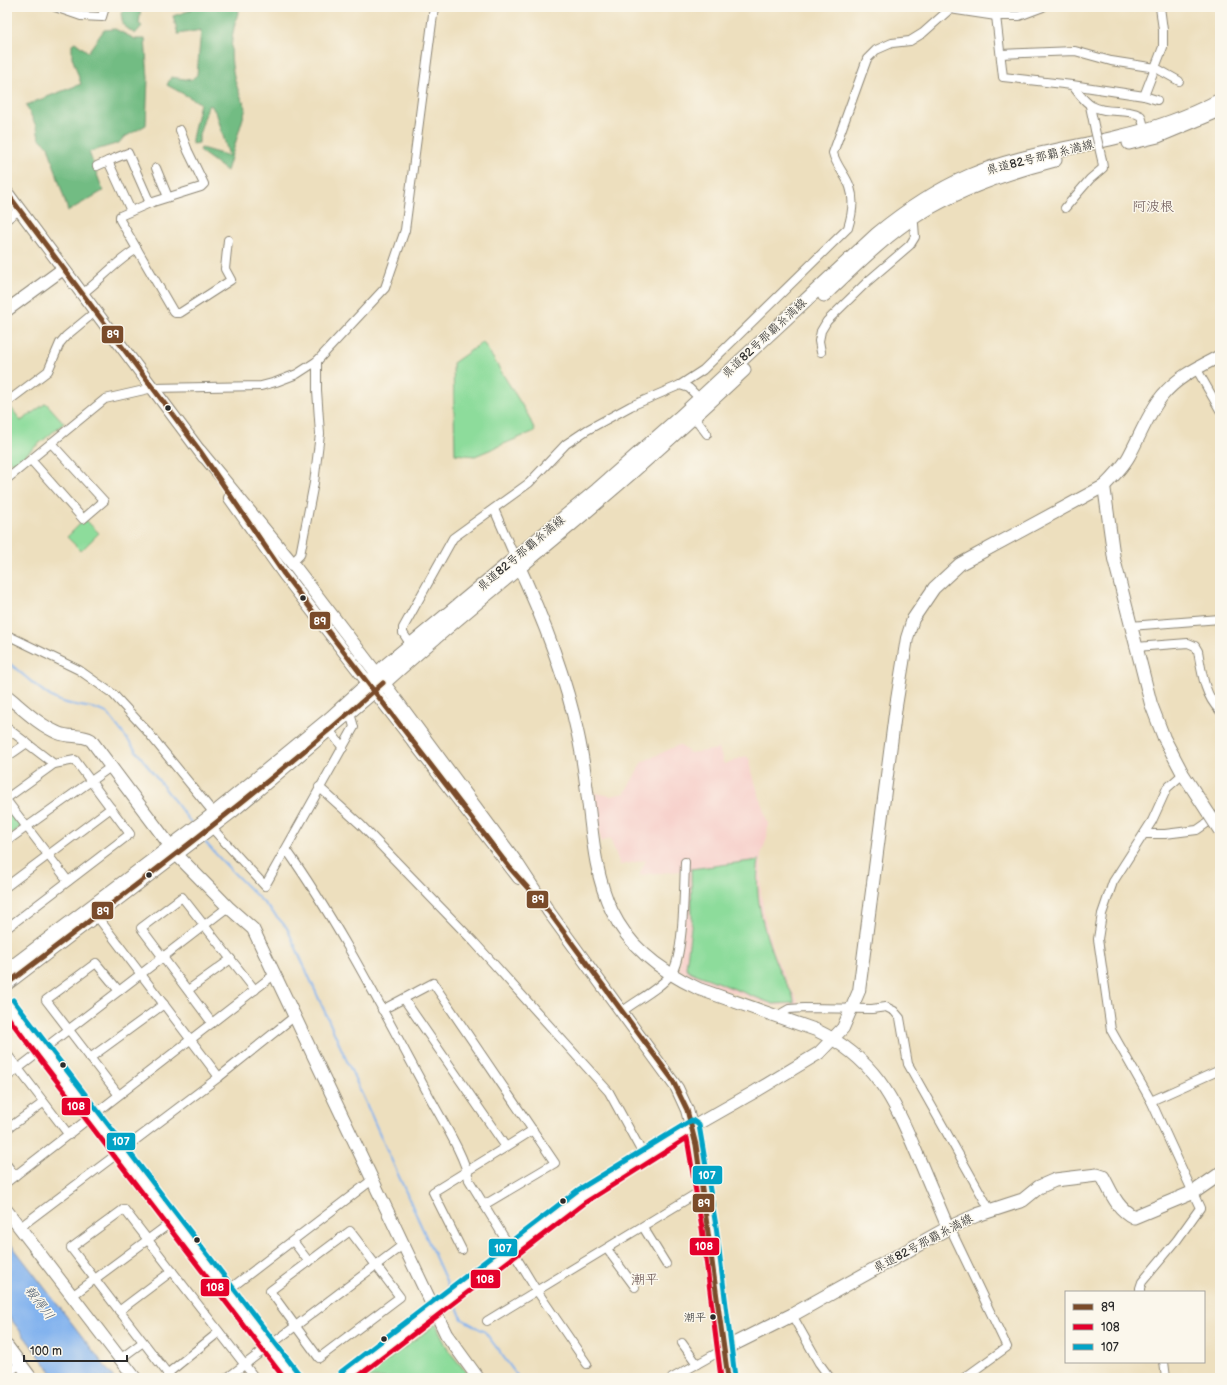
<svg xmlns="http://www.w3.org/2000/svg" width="1227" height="1385" viewBox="0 0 1227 1385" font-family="'Balsamiq Sans','Klee One',sans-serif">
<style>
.built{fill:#f7d0cb}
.green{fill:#8ddc9b;stroke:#5c8463}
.forest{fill:#72bc83;stroke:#4e7457}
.water{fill:#83b3ee;stroke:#576f8c}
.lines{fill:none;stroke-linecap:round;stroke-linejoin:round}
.stream{stroke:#83b3ee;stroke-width:2}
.street-casing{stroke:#8c8574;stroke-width:10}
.secondary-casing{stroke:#8c8574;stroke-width:14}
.primary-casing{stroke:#8c8574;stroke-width:15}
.street{stroke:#fff;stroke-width:8}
.secondary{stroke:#fff;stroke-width:12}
.primary{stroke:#fff;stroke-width:13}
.street-bridge-casing{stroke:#8c8574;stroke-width:10;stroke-linecap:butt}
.secondary-bridge-casing{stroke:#8c8574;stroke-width:14;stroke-linecap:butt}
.street-bridge{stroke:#fff;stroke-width:8}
.secondary-bridge{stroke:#fff;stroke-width:12}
.bus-1-casing{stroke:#fbf7ec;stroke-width:8}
.bus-2-casing{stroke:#fbf7ec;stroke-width:8}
.bus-3-casing{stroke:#fbf7ec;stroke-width:8}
.bus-1{stroke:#7a4b2a;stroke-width:5}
.bus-2{stroke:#e4002b;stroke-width:5}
.bus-3{stroke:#02a3c6;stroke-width:5}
.bus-dot{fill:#2b2b2b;stroke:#fbf7ec;stroke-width:1.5}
.labels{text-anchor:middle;stroke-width:3;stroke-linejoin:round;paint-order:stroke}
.bus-label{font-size:11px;fill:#2b2b2b;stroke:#fbf7ec;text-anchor:end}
.street-label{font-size:12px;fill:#2b2b2b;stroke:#fbf7ec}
.water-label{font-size:13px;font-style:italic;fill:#4a5b6f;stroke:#fbf7ec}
.quarter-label{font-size:14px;fill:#685251;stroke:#fbf7ec}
.line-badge{stroke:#fbf7ec;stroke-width:1.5}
.badge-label{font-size:11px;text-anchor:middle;font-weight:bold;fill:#fff}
</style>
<rect width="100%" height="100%" fill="#fbf7ec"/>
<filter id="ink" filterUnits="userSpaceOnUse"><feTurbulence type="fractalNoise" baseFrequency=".025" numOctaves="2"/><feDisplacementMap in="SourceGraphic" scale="8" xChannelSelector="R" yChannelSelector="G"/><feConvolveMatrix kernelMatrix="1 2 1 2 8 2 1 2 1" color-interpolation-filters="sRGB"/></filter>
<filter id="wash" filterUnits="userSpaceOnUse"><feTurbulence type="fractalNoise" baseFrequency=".012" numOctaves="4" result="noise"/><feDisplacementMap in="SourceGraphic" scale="16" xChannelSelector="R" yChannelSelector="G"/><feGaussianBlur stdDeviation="0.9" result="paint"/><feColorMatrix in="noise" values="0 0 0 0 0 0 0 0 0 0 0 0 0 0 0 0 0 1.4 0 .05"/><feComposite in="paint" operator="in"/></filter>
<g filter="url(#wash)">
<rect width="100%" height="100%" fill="#eddfbe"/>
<path class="built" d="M 679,745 L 690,753 L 719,749 L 724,764 L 746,756 L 750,760 L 753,776 L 768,824 L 767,838 L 761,855 L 761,894 L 765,919 L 773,951 L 787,982 L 798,1001 L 796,1005 L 772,1006 L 703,983 L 679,970 L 688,884 L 681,871 L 639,875 L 646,860 L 620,865 L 610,838 L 601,842 L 595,793 L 611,796 L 625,793 L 642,762 Z"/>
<g class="green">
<path d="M 483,342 L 528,415 L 535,431 L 475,456 L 455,454 L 453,363 Z"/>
<path d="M 46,403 L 64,423 L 13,465 L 7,457 L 7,406 L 9,405 L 21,421 Z"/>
<path d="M 85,519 L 99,533 L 81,551 L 67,537 Z"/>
<path d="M 7,807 L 22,826 L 7,837 Z"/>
<path d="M 759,860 C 753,898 765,936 779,970 C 783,979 795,994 794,1003 L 773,1004 L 691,972 L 686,968 L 692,919 L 691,869 Z"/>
<path d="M 436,1324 L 448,1350 L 471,1378 L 364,1378 Z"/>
</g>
<g class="forest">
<path d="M 126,7 L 141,7 L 139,24 L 142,26 L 135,34 L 123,25 L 121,13 Z"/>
<path d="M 193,7 L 240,7 C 227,44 228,72 246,108 L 227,171 L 200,151 L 201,148 L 229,156 L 217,115 L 211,105 L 208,106 L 199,135 L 199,143 L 192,144 L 192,139 L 200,103 L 167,85 L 171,77 L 191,80 L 197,75 L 201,30 L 178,34 L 173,16 L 191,10 Z"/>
<path d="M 115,29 L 135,39 L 145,39 L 148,78 L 146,125 L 123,138 L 119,143 L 89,152 L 103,191 L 68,211 L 48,146 L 39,138 L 37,128 L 26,105 L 81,84 L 72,57 L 72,44 L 75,42 L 88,52 L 104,30 Z"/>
</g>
<path class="water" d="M 7,1239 L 114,1378 L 56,1378 L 7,1314 Z"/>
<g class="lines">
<g class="stream">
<path d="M 9,663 C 23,674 40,691 55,699 C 72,708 92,704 108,714 L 192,824"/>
<path d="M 203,839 C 228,871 261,897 287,928 L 451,1292"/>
<path d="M 454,1300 L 462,1319 L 485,1332 L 519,1378"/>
</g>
</g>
</g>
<g filter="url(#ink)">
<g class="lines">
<g class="street-casing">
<g id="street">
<path d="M 55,7 L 81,16 L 102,17 L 105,7"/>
<path d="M 996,16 L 1003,77 L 1072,85 C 1078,92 1084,102 1092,106 C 1108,115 1126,107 1141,116 L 1145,130"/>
<path d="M 1001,54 L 1075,51 L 1111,61 L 1156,68 L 1179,81"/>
<path d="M 1072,85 L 1144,96 L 1157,100"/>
<path d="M 1144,96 L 1163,47 L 1163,30 L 1160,7"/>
<path d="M 1090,106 L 1095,130"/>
<path d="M 97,166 L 108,161"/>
<path d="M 156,168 L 168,197"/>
<path d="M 1065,208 L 1090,179 L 1103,168 L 1102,160"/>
<path d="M 131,211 L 108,161 L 128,153 L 150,203"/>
<path d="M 7,219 L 19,210"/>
<path d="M 137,249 L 173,311 L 175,313 L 180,313 L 231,280 L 225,269 L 228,240"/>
<path d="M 82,294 C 101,280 116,261 137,249 L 120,220 L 120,216 L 150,203 L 201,187 L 204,184 L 188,151 L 180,130"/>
<path d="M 821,352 L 819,341 L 821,331 L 827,321 L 867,282 L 910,245 L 915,237 L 914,224 L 908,217"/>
<path d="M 1196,368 L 1220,410"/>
<path d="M 680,385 L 689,388 L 703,402"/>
<path d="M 7,402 L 48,371 L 60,343 L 66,336 L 95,312"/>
<path d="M 692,414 L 707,434"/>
<path d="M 31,460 L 83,519 L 104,501 L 51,443"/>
<path d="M 7,479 L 105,399 L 153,388 L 261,386 L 276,382 L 297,374 L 317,361 L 385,288 L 405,230 L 434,7"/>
<path d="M 494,509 L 515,558"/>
<path d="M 292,563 L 300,555 L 314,483 L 320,434 L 317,390 L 317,361"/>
<path d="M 1130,626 L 1220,619"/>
<path d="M 7,635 L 79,670 L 113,694 L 147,731 L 217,817"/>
<path d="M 1136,647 L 1188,643 L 1195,646 L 1198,651 C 1202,673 1204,695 1220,711"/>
<path d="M 413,648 L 403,633 L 403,628 L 453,538 L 529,483 L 566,444 L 587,430 L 631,406 L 680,385 L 703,370 L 848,228 C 852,215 855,201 850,187 C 846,175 836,166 833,153 L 867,59 L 876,50 L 892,43 L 910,41 L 923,33 L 950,9 L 996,16 L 1019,16 L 1043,7"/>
<path d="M 7,728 L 54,764 L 75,760 L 130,834 L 7,928"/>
<path d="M 330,731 L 343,748"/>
<path d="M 7,757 L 27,743"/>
<path d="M 319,787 L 361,825 L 474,942 L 609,1092 L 644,1156"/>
<path d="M 7,798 L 54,764"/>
<path d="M 7,801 L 68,881"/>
<path d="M 211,827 L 265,886 L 354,727 L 350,713"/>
<path d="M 1145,834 L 1165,834 L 1197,830 L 1220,814"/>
<path d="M 7,841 L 112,766"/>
<path d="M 286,849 C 339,924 382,1009 426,1090 C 438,1114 465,1155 469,1180 L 535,1288 L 587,1364"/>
<path d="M 7,886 L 111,808"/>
<path d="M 96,915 L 219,1077"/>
<path d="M 188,990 L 231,959"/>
<path d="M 404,999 L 506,1147 L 433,1192 L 462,1250"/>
<path d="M 382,1010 L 433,983 L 555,1163 L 484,1205"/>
<path d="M 623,1011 C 637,1000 661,988 671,974 C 684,958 684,885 685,862"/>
<path d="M 777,1016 L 789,1009 L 804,1008 L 872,1009 L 886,1007 L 894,1011 L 900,1018 L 908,1064 L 990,1210"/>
<path d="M 212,1023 L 141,928 L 182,897 L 255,990"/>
<path d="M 7,1054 L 69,1135"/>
<path d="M 90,1058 L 164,1004"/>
<path d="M 7,1077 L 228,907"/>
<path d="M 118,1094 L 46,1000 L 96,963 L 119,991"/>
<path d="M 1151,1101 L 1220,1070"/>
<path d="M 7,1129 L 43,1103"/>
<path d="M 506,1147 L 533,1130"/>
<path d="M 7,1165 L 15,1176"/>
<path d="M 7,1182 L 275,974"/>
<path d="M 643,1227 L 666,1264"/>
<path d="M 19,1228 L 219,1077 L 295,1016"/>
<path d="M 948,1228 L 952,1232 L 1007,1347 L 964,1378"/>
<path d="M 350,1231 L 400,1297 L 319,1358 L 270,1291 Z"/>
<path d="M 293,1241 L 309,1262"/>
<path d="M 607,1249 L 635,1287"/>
<path d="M 227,1291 L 372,1180"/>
<path d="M 1140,1292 L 1140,1288 L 1142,1282 L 1177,1240 L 1200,1208 L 1151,1101 L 1111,1030 L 1098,939 L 1102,914 L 1113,882 L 1152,821 L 1167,788 L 1183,774"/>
<path d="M 72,1296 L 173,1221"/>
<path d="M 119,1311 L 172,1271"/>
<path d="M 792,1315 L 819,1363 L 830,1378"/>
<path d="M 487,1321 L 694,1195 L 704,1193"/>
<path d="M 682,1343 L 697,1364"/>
<path d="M 120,1359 L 143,1342"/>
<path d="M 1164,1362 L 1166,1378"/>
<path d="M 7,1374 L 20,1364"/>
<path d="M 167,1374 L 219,1332"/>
<path d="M 171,1378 L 71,1248 L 124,1209 L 255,1378"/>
<path d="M 227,1378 L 404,1244"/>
<path d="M 672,1378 L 724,1349"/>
</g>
</g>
<g class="secondary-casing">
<g id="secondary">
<path d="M 7,193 L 204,457"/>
<path d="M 7,310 L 63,269"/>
<path d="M 200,451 L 292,563 L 377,674 L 517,863 L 549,912 L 677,1088 L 687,1110 L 696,1145 L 728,1378"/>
<path d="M 1104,486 L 1114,559 L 1151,704 L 1164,738 L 1183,774 L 1209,814"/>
<path d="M 230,498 L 284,574 L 519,878"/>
<path d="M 515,558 C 542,615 565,673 578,735 C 602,845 575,932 699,989 L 816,1030 C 874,1058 893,1097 917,1154 C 927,1179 938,1203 948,1228"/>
<path d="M 7,696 C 23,709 39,725 58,733 C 69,738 81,734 91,740 L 177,855 L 228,907 L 253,929 L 446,1334 L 478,1378"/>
<path d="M 7,970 L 214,813 L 331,717 L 368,683"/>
<path d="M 7,984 L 232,812 L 374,692"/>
<path d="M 7,1004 L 293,1378"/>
<path d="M 7,1211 L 135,1378"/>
<path d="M 7,1346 L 31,1378"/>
<path d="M 345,1378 L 582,1196 L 677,1136 L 756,1091 L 819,1053 L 843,1028 L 859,991 L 896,706 L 907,638 L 913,619 L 934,588 L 960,564 L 1104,486 C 1113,477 1123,467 1129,456 C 1140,436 1148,414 1162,396 C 1177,377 1199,367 1220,356"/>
</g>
</g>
<g class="primary-casing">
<g id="primary">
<path d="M 1129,143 L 1158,136 L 1220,110"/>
<path d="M 824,295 C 854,267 884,236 919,214 C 961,188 1008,172 1055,160"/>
<path d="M 368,683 L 385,666 L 597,490 L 679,418 L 877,234 C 905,211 935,191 969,176 C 1016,156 1069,149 1118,137 C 1154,129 1188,117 1220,100"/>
<path d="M 374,692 C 447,624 527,563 602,498 C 651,457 697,414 744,370"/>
<path d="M 724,1349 L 792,1315 L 948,1228 L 977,1215 L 1023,1200 L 1039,1187 L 1055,1180 L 1097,1175 L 1103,1177 C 1111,1192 1117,1209 1134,1217 L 1194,1192 L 1220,1174"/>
</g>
</g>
<use href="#street" class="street"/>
<use href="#secondary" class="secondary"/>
<use href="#primary" class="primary"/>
<g class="street-bridge-casing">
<path id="street-bridge" d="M 1095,130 L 1102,160"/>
</g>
<g class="secondary-bridge-casing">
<path id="secondary-bridge" d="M 1209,814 L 1220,831"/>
</g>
<use href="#street-bridge" class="street-bridge"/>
<use href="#secondary-bridge" class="secondary-bridge"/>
<g class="bus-1-casing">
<g id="bus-1">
<path d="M 7,193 L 200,451 L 284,574 L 510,868 L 549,912 L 672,1079 L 687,1110 L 696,1145 L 728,1378"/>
<path d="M 7,984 C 135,886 263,790 383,683"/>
</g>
</g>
<g class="bus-2-casing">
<g id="bus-2">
<path d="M 7,1016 L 284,1378"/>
<path d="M 356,1378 L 586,1202 L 687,1138 L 702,1228 L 721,1378"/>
</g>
</g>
<g class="bus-3-casing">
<g id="bus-3">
<path d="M 13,1000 L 299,1374"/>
<path d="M 341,1372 L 578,1190 L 692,1120 L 699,1125 L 716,1226 L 735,1377"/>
</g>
</g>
<use href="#bus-1" class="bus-1"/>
<use href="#bus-2" class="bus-2"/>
<use href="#bus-3" class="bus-3"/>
</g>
</g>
<g class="bus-dot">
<circle cx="168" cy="408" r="3.5"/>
<circle cx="303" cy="598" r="3.5"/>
<circle cx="149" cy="875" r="3.5"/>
<circle cx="63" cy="1065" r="3.5"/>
<circle cx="563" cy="1201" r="3.5"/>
<circle cx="197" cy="1240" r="3.5"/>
<circle cx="713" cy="1317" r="3.5"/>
<circle cx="384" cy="1339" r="3.5"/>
</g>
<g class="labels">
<g class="bus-label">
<text x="706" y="1321">潮平</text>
</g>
<g class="street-label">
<text transform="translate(1040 157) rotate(-14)" y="4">県道82号那覇糸満線</text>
<text transform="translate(764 338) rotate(-43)" y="4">県道82号那覇糸満線</text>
<text transform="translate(521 553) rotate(-40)" y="4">県道82号那覇糸満線</text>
<text transform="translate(923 1243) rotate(-28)" y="4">県道82号那覇糸満線</text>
</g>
<g class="water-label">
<text transform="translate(40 1302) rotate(53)" y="5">報得川</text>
</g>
<g class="quarter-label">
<text x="1153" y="211">阿波根</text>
<text x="645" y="1284">潮平</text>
</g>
</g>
<g class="line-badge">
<rect x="101" y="325" width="23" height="19" rx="4" fill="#7a4b2a"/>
<rect x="309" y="611" width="22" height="19" rx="4" fill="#7a4b2a"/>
<rect x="526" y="890" width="23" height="19" rx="4" fill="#7a4b2a"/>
<rect x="91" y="901" width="23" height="19" rx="4" fill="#7a4b2a"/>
<rect x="61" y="1097" width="30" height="19" rx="4" fill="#e4002b"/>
<rect x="106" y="1132" width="30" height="19" rx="4" fill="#02a3c6"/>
<rect x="692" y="1165" width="31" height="20" rx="4" fill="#02a3c6"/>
<rect x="692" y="1193" width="23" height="20" rx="4" fill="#7a4b2a"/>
<rect x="689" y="1237" width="31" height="19" rx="4" fill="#e4002b"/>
<rect x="488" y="1238" width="30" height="19" rx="4" fill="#02a3c6"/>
<rect x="470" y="1269" width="31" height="20" rx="4" fill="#e4002b"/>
<rect x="200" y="1278" width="30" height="19" rx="4" fill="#e4002b"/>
</g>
<g class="badge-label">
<text x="113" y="338">89</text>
<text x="320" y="625">89</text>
<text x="538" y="903">89</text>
<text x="103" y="915">89</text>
<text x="76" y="1110">108</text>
<text x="121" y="1145">107</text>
<text x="707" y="1179">107</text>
<text x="704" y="1207">89</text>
<text x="704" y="1250">108</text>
<text x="503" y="1252">107</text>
<text x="485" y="1283">108</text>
<text x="215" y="1291">108</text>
</g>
<rect width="1227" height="1385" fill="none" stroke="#fbf7ec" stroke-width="24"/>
<rect x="1065" y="1291" width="140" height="72" fill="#fbf7ec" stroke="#a8a59f"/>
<rect x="1073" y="1304" width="20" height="6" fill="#7a4b2a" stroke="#a8a59f"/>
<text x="1101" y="1311" font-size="12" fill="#2b2b2b">89</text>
<rect x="1073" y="1324" width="20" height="6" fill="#e4002b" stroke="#a8a59f"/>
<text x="1101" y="1331" font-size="12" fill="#2b2b2b">108</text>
<rect x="1073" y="1344" width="20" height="6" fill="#02a3c6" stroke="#a8a59f"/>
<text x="1101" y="1351" font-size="12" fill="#2b2b2b">107</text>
<path d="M24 1355v6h103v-6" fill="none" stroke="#2b2b2b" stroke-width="2"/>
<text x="30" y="1355" font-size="12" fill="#2b2b2b" stroke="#fbf7ec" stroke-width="3" paint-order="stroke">100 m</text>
</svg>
